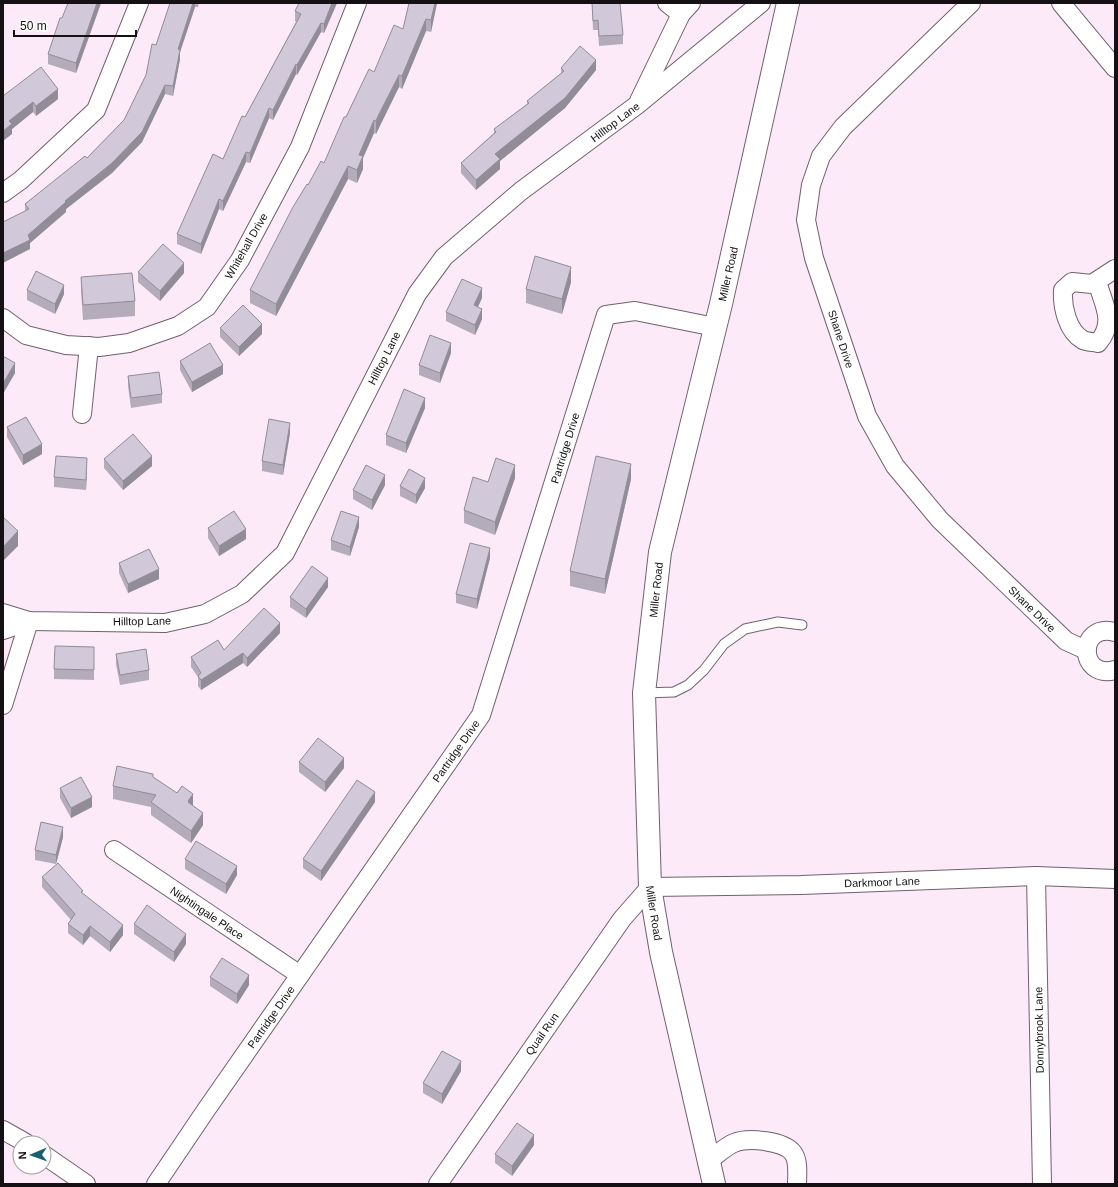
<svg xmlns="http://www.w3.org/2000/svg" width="1118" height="1187" viewBox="0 0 1118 1187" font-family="Helvetica,sans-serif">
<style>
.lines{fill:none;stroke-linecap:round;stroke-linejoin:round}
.lane-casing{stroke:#6f616c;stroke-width:11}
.street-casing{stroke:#6f616c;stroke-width:20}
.secondary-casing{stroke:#6f616c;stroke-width:24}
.lane{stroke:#fff;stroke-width:9}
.street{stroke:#fff;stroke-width:18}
.secondary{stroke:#fff;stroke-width:22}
.wall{fill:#b4acbb}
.shaded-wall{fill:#928c98}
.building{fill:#d1c8d9;stroke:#928c98}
.labels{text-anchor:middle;stroke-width:3;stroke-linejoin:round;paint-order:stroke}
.street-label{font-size:11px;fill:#151014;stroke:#fff}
</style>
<rect width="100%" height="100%" fill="#fceaf8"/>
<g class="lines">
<g class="lane-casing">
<path id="lane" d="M 644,693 L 674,692 L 688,685 L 704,670 L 724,644 L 745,629 L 778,622 L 802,625"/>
</g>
<g class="street-casing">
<g id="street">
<path d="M 667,3 L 681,14"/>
<path d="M 971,3 L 843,127 L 821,156 L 811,185 L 806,220 L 814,258 L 867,416 L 895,466 L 940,520 L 1066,641 L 1086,650"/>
<path d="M 1061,3 L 1115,68"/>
<path d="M 639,101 L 681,14 L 691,3"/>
<path d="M 3,193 L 21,180 L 96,110 L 139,3"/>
<path d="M 1092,284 L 1098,285 C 1105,307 1115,323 1098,343 C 1094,342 1087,342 1083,340 C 1067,331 1062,306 1063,290 L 1072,282 L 1092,284 L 1115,269"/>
<path d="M 3,318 L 26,335 L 66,345 L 99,347 L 129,343 L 178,326 L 207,307 L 240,260 L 300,147 L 357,3"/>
<path d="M 82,414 L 89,346"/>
<path d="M 3,613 L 29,621 L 165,623 L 205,614 L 242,594 L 285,553 L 417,294 L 444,257 L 521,191 L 637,105 L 761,3"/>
<path d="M 3,630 L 29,621"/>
<path d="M 1115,632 C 1077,622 1078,680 1115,670"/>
<path d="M 3,705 L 29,621"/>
<path d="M 114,850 L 300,975"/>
<path d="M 1036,876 L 1042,1184"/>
<path d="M 3,1130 L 26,1143"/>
<path d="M 44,1155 L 86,1184"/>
<path d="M 709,1160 C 717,1155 726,1146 734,1143 C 749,1137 784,1141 793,1153 C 799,1161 797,1175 797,1184"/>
<path d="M 156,1184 L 206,1110 L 481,715 L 606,315 L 635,311 L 715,327"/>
<path d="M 438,1184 L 622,919 L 650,887 L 801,885 L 1036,876 L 1115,879"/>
</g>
</g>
<g class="secondary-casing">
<path id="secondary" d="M 714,1184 L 661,952 L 650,887 L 644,693 L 660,552 L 721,304 L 788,3"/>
</g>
<use href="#lane" class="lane"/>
<use href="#street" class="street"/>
<use href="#secondary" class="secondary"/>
</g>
<g class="wall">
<path d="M 101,3 L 76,73 L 48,64 L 48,54 L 62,18 Z"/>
<path d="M 174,3 L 199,3 L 198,7 L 195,7 L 180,52 L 180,59 L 173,96 L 165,94 L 142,142 L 112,173 L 66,209 L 66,212 L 30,243 L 30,249 L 25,211 L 25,204 L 87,158 L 124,120 L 146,75 L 156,45 Z"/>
<path d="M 337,3 L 324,33 L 321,32 L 297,75 L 296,74 L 273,120 L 269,118 L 250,163 L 246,162 L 223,211 L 219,209 L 201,254 L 177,244 L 177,234 L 223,159 L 245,117 L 296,22 L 295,21 L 295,11 Z"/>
<path d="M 409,3 L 437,3 L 431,32 L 426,31 L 402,89 L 399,87 L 379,127 L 376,134 L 374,133 L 363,158 L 363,169 L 357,183 L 348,179 L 276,316 L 250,303 L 250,290 L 308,185 L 324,163 L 346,117 L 374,72 L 403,29 Z"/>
<path d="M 592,3 L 623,35 L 623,44 L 599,46 L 598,30 L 593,30 Z"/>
<path d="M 561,68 L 596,70 L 565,108 L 500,161 L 500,169 L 476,190 L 461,173 L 461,163 L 494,133 L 494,129 L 527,104 L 527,101 L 561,73 Z"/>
<path d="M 3,96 L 58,99 L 36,116 L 33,112 L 12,129 L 12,134 Z"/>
<path d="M 138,272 L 184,273 L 160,301 L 138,282 Z"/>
<path d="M 81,277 L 135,301 L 135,316 L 83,320 L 81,291 Z"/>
<path d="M 571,282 L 562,314 L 526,303 L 526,289 Z"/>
<path d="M 27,290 L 64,294 L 55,314 L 27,300 Z"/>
<path d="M 482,298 L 478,307 L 482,319 L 475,335 L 446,321 L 446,312 Z"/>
<path d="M 220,328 L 262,334 L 239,356 L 220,337 Z"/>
<path d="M 451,353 L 440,383 L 419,375 L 419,365 Z"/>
<path d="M 3,356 L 15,373 L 4,392 L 3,391 Z"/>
<path d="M 180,361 L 223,374 L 192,392 L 180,370 Z"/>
<path d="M 128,376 L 162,394 L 162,403 L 131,408 L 128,386 Z"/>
<path d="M 425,408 L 406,453 L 386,445 L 386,435 Z"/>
<path d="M 7,427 L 42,454 L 23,465 L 7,437 Z"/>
<path d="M 290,433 L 283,475 L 262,471 L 262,461 Z"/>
<path d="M 104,459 L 152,466 L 123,490 L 104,468 Z"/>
<path d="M 87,468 L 86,490 L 54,487 L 54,477 Z"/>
<path d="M 515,478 L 495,535 L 464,523 L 464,510 L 488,482 Z"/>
<path d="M 631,479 L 605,594 L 570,586 L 570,571 Z"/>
<path d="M 385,485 L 372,510 L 353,499 L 353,490 Z"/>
<path d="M 400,486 L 425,488 L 416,504 L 400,496 Z"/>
<path d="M 359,527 L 350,556 L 331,550 L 331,540 Z"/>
<path d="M 208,528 L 246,539 L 219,556 L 208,538 Z"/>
<path d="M 490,558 L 477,609 L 456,603 L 456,594 Z"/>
<path d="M 119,563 L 159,579 L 128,593 L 119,573 Z"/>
<path d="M 328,587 L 306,618 L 290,607 L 290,597 Z"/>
<path d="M 280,633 L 247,667 L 243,663 L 201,690 L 198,686 L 198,677 L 191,667 L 191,657 L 224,650 Z"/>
<path d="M 94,647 L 94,680 L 54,679 L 54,669 Z"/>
<path d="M 116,654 L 149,670 L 149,680 L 120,685 L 116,664 Z"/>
<path d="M 299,762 L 344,768 L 325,792 L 299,772 Z"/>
<path d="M 153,777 L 177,793 L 182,786 L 203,825 L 191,843 L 151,815 L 151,807 L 113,799 L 113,786 Z"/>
<path d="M 60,788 L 92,807 L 71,818 L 60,798 Z"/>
<path d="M 375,802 L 321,881 L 303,868 L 303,859 Z"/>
<path d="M 63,837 L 56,864 L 35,860 L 35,850 Z"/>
<path d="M 185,859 L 237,875 L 226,894 L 185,869 Z"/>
<path d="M 42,877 L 83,894 L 123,935 L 110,952 L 90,936 L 83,945 L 68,933 L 68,924 L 71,920 L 42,887 Z"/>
<path d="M 134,924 L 186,944 L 174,962 L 134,934 Z"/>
<path d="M 210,977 L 249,985 L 237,1004 L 210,986 Z"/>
<path d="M 461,1071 L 442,1104 L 423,1093 L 423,1083 Z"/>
<path d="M 534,1145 L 512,1176 L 495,1163 L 495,1154 Z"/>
</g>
<g class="shaded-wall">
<path d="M 97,3 L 101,3 L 76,73 L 76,63 Z"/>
<path d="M 193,3 L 195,3 L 195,7 L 180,52 L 180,59 L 173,96 L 173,86 L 178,49 Z"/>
<path d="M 332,3 L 337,3 L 324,33 L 324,24 Z"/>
<path d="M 435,3 L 437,3 L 431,32 L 431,20 Z"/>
<path d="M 426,19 L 426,31 L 402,89 L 402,76 Z"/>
<path d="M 321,23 L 321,32 L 297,75 L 297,65 Z"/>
<path d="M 596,60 L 596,70 L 565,108 L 500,161 L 500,169 L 476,190 L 476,180 L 495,154 Z"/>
<path d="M 296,64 L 296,74 L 273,120 L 273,110 Z"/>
<path d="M 399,75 L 399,87 L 376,134 L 376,121 Z"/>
<path d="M 165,85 L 165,94 L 142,142 L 112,173 L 66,209 L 66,212 L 30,243 L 30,249 L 3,263 L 3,253 L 28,235 L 65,201 Z"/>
<path d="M 58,89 L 58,99 L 36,116 L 36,106 Z"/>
<path d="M 33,102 L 33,112 L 12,129 L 12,134 L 3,141 L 3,131 L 9,121 Z"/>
<path d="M 269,108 L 269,118 L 250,163 L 250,153 Z"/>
<path d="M 374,120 L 374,133 L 363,158 L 363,169 L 357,183 L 357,170 L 359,155 Z"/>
<path d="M 246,152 L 246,162 L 223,211 L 223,201 Z"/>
<path d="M 348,166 L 348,179 L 276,316 L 276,304 Z"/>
<path d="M 219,199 L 219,209 L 201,254 L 201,244 Z"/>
<path d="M 184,263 L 184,273 L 160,301 L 160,291 Z"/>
<path d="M 571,267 L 571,282 L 562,314 L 562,299 Z"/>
<path d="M 64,285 L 64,294 L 55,314 L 55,304 Z"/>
<path d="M 482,288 L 482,298 L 474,315 L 474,305 Z"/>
<path d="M 482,309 L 482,319 L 475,335 L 475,325 Z"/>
<path d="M 262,324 L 262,334 L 239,356 L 239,347 Z"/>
<path d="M 451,343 L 451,353 L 440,383 L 440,373 Z"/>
<path d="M 15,363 L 15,373 L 4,392 L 4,382 Z"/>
<path d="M 223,365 L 223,374 L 192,392 L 192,382 Z"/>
<path d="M 425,398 L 425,408 L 406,453 L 406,443 Z"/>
<path d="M 290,423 L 290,433 L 283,475 L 283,465 Z"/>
<path d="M 42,444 L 42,454 L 23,465 L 23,455 Z"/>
<path d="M 152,456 L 152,466 L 123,490 L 123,481 Z"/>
<path d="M 87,458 L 87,468 L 86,490 L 86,480 Z"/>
<path d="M 631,464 L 631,479 L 605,594 L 605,579 Z"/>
<path d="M 515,465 L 515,478 L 495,535 L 495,522 Z"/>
<path d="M 385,475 L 385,485 L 372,510 L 372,500 Z"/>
<path d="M 425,478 L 425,488 L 416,504 L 416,495 Z"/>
<path d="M 359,517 L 359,527 L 350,556 L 350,547 Z"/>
<path d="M 246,529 L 246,539 L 219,556 L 219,546 Z"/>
<path d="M 18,531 L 18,546 L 3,561 L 3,547 Z"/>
<path d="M 490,548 L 490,558 L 477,609 L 477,599 Z"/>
<path d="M 159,569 L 159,579 L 128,593 L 128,584 Z"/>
<path d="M 328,578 L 328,587 L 306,618 L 306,609 Z"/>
<path d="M 280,623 L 280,633 L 247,667 L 247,658 Z"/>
<path d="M 243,653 L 243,663 L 201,690 L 201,680 Z"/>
<path d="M 344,758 L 344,768 L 325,792 L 325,782 Z"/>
<path d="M 375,792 L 375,802 L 321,881 L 321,871 Z"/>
<path d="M 193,794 L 193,806 L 190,810 L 190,802 L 188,801 Z"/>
<path d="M 92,797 L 92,807 L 71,818 L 71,808 Z"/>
<path d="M 203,813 L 203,825 L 191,843 L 191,831 Z"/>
<path d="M 63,827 L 63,837 L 56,864 L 56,855 Z"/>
<path d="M 237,866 L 237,875 L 226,894 L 226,884 Z"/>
<path d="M 123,925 L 123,935 L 110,952 L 110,942 Z"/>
<path d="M 90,926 L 90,936 L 83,945 L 83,935 Z"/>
<path d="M 186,934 L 186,944 L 174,962 L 174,952 Z"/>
<path d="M 249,975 L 249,985 L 237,1004 L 237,994 Z"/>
<path d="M 461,1061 L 461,1071 L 442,1104 L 442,1094 Z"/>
<path d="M 534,1135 L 534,1145 L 512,1176 L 512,1166 Z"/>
</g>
<g class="building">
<path d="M 68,3 L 97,3 L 76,63 L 48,54 L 60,18 L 62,18 Z"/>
<path d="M 170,3 L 174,4 L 174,3 L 193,3 L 178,49 L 180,50 L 173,86 L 165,85 L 142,132 L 112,163 L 65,201 L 66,202 L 28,235 L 30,240 L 3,253 L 3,222 L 29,209 L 25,204 L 85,156 L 87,158 L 124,120 L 146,75 L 152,44 L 156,45 Z"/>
<path d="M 299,3 L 332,3 L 324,24 L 321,23 L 297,65 L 296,64 L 273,110 L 269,108 L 250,153 L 246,152 L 223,201 L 219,199 L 201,244 L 177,234 L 213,154 L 223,159 L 242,116 L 245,117 L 301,14 L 295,11 Z"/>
<path d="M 409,3 L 435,3 L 431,20 L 426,19 L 402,76 L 399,75 L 379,114 L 376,121 L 374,120 L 359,155 L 363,156 L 357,170 L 348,166 L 276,304 L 250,290 L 293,207 L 307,184 L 308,185 L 321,161 L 324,163 L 344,117 L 346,117 L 369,69 L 374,72 L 394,25 L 403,29 Z"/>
<path d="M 592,3 L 620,3 L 623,35 L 599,36 L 598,20 L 593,21 Z"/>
<path d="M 580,46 L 596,60 L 565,98 L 495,154 L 500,159 L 476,180 L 461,163 L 496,132 L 494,129 L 529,103 L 527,101 L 564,71 L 561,68 Z"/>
<path d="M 41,67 L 58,89 L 36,106 L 33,102 L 9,121 L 12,124 L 3,131 L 3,96 Z"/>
<path d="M 163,244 L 184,263 L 160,291 L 138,272 Z"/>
<path d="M 535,256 L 571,267 L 562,299 L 526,289 Z"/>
<path d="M 36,271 L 64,285 L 55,304 L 27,290 Z"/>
<path d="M 132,273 L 135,301 L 83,305 L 81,277 Z"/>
<path d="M 462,279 L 482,288 L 474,305 L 482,309 L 475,325 L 446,312 Z"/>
<path d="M 243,305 L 262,324 L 239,347 L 220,328 Z"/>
<path d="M 430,335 L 451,343 L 440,373 L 419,365 Z"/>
<path d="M 210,343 L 223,365 L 192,382 L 180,361 Z"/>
<path d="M 3,356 L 15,363 L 4,382 L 3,382 Z"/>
<path d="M 159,372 L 162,394 L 131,398 L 128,376 Z"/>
<path d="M 404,389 L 425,398 L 406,443 L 386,435 Z"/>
<path d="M 26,417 L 42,444 L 23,455 L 7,427 Z"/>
<path d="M 269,419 L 290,423 L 283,465 L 262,461 Z"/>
<path d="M 133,434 L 152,456 L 123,481 L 104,459 Z"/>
<path d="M 56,456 L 87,458 L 86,480 L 54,477 Z"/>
<path d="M 596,456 L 631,464 L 605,579 L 570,571 Z"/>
<path d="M 496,458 L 515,465 L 495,522 L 464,510 L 473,477 L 488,482 Z"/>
<path d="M 366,465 L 385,475 L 372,500 L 353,490 Z"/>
<path d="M 409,469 L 425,478 L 416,495 L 400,486 Z"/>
<path d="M 234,511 L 246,529 L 219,546 L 208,528 Z"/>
<path d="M 341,511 L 359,517 L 350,547 L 331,540 Z"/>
<path d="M 3,517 L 18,531 L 3,547 Z"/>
<path d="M 470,543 L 490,548 L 477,599 L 456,594 Z"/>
<path d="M 149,549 L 159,569 L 128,584 L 119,563 Z"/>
<path d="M 312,566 L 328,578 L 306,609 L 290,597 Z"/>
<path d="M 264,608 L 280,623 L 247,658 L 243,653 L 201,680 L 198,676 L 201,673 L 191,657 L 218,640 L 224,650 Z"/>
<path d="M 55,646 L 94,647 L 94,670 L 54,669 Z"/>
<path d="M 146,649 L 149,670 L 120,675 L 116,654 Z"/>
<path d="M 318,738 L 344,758 L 325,782 L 299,762 Z"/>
<path d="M 117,766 L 153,774 L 153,777 L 177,793 L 182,786 L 193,794 L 188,801 L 190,802 L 188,802 L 203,813 L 191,831 L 151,802 L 156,795 L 113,786 Z"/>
<path d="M 81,777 L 92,797 L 71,808 L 60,788 Z"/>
<path d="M 357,780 L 375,792 L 321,871 L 303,859 Z"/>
<path d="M 41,822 L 63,827 L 56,855 L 35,850 Z"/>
<path d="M 196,841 L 237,866 L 226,884 L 185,859 Z"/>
<path d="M 58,863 L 83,891 L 81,892 L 123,925 L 110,942 L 90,926 L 83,935 L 68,924 L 75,914 L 42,877 Z"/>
<path d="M 147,905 L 186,934 L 174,952 L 134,924 Z"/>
<path d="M 222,958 L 249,975 L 237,994 L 210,977 Z"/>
<path d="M 442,1051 L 461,1061 L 442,1094 L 423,1083 Z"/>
<path d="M 517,1123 L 534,1135 L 512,1166 L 495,1154 Z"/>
</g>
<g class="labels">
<g class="street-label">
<text transform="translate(615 122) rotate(-37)" y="4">Hilltop Lane</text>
<text transform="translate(246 246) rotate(-60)" y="4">Whitehall Drive</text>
<text transform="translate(728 274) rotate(-77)" y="4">Miller Road</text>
<text transform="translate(841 339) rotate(72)" y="4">Shane Drive</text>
<text transform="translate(384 358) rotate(-63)" y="4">Hilltop Lane</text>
<text transform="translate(565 448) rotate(-73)" y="4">Partridge Drive</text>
<text transform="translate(656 590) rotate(-84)" y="4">Miller Road</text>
<text transform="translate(1032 609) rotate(44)" y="4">Shane Drive</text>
<text transform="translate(142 621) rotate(-1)" y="4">Hilltop Lane</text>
<text transform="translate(456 751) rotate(-55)" y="4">Partridge Drive</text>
<text transform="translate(882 882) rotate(-2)" y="4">Darkmoor Lane</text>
<text transform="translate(207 913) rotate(34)" y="4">Nightingale Place</text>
<text transform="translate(654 913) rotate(81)" y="4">Miller Road</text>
<text transform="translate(271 1017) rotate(-55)" y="4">Partridge Drive</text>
<text transform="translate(1039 1030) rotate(-91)" y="4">Donnybrook Lane</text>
<text transform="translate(542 1034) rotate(-55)" y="4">Quail Run</text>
</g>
</g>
<rect width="1118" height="1187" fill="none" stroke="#151014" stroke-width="8"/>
<g transform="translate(32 1155) rotate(268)"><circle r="19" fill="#ffffff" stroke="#a19fa1"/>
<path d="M0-3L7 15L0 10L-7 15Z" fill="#17606f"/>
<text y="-6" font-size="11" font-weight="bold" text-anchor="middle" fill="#151014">N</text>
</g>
<path d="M14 30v6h122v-6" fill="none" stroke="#151014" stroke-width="2"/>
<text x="20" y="30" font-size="12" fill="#151014" stroke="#ffffff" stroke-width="3" paint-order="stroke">50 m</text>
</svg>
